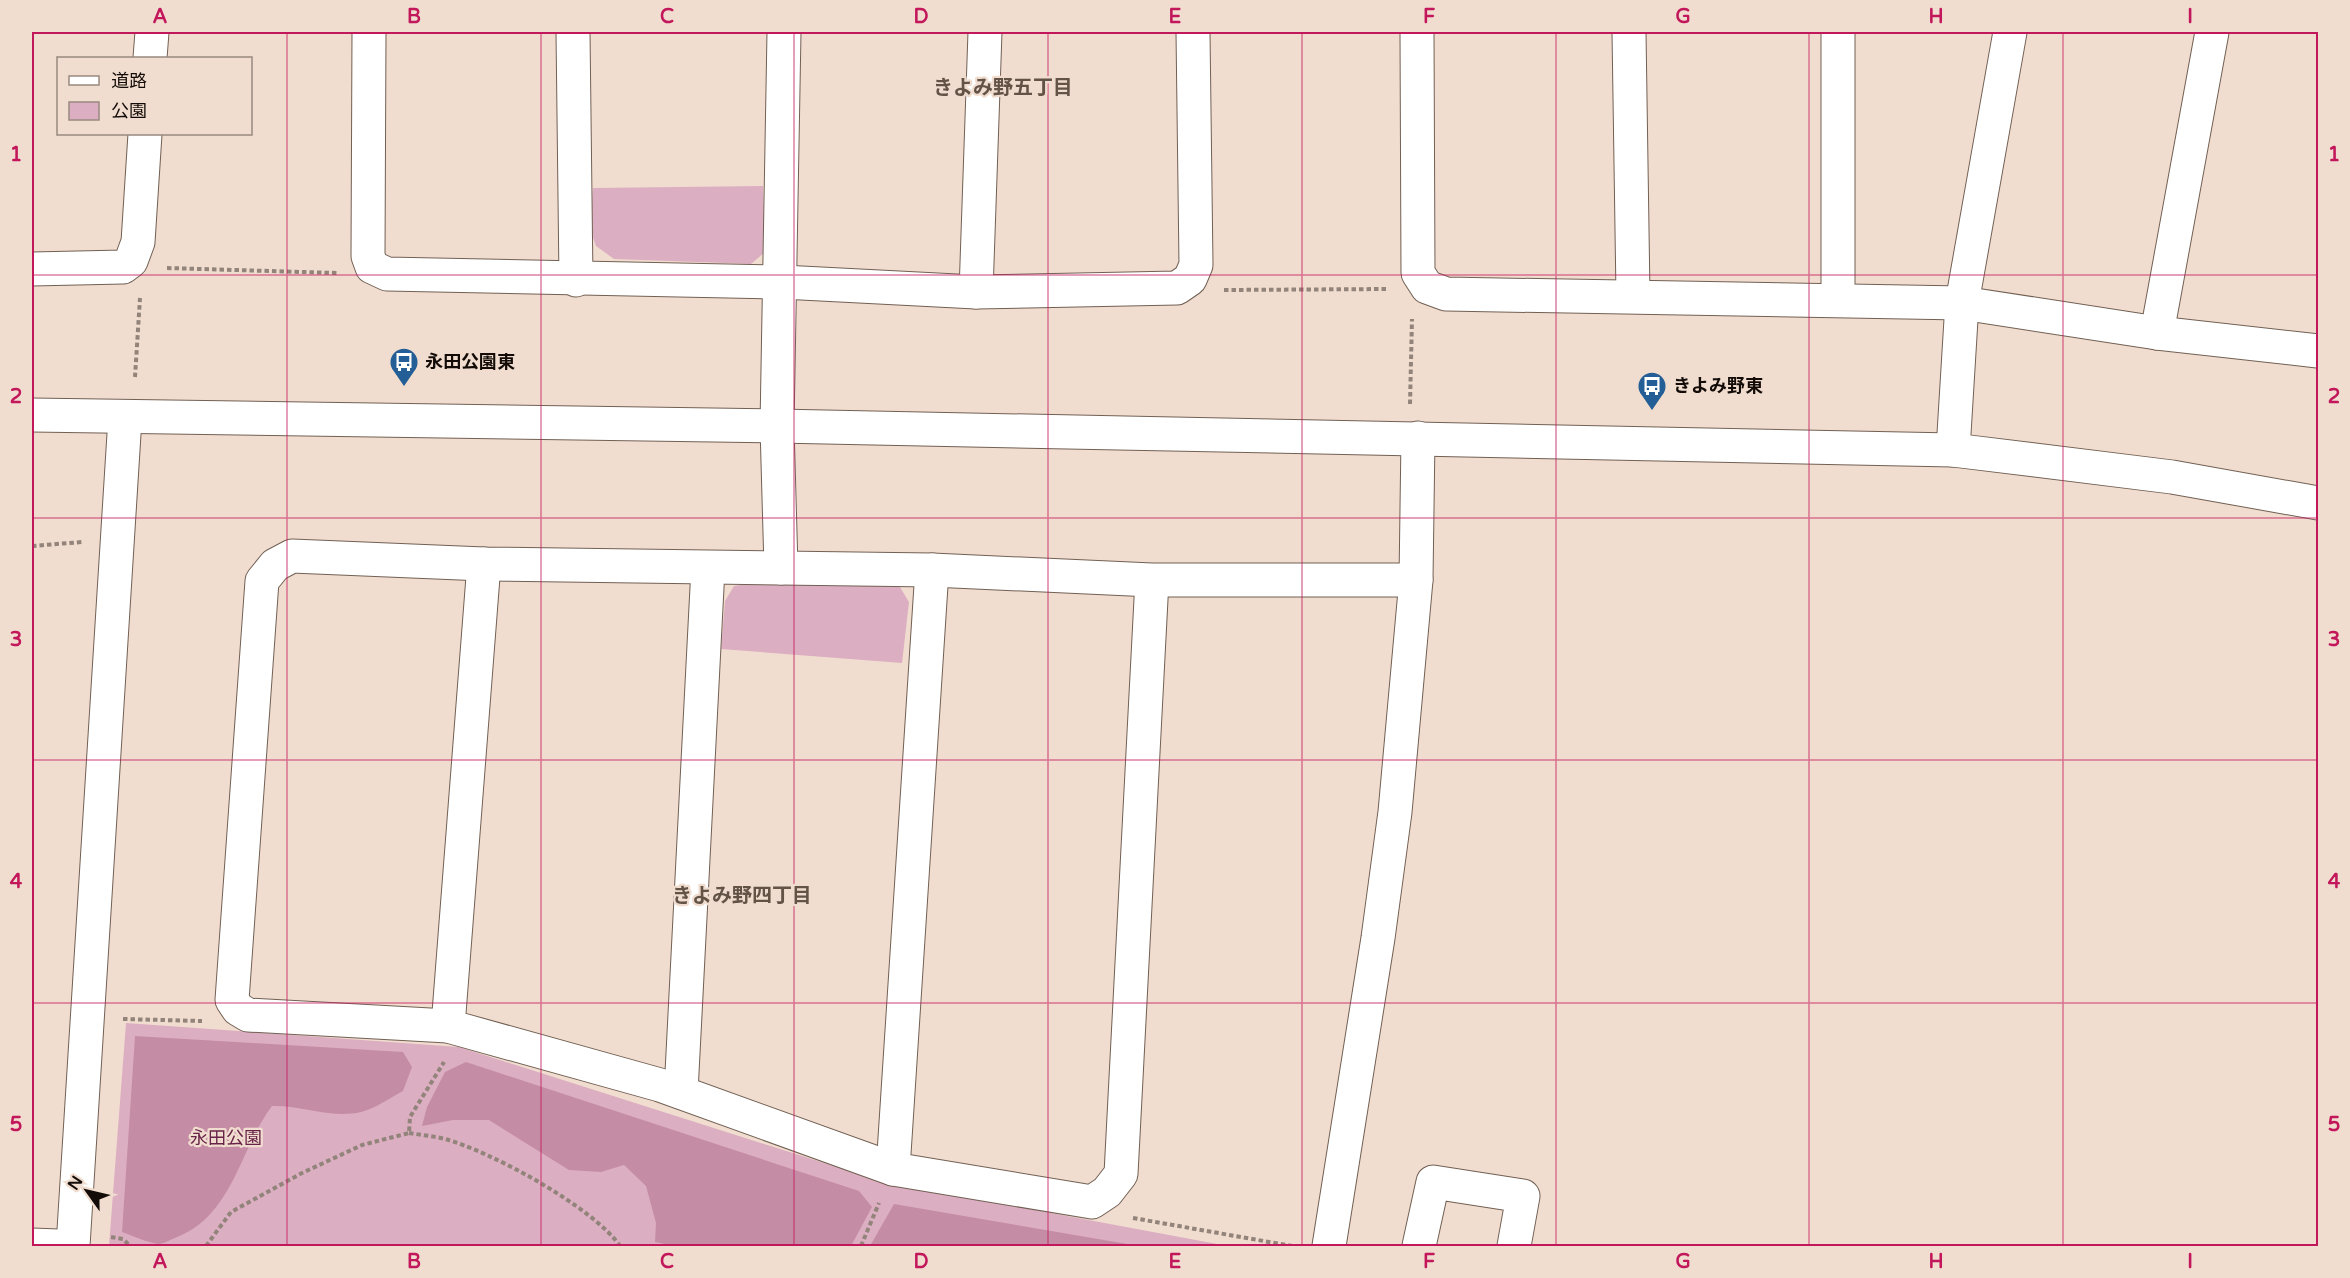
<svg xmlns="http://www.w3.org/2000/svg" width="2350" height="1278" viewBox="0 0 2350 1278" font-family="'Varela Round','Noto Sans JP',sans-serif">
<style>
.green{fill:#dcaec2}
.forest{fill:#c58ca5}
.lines{fill:none;stroke-linecap:round;stroke-linejoin:round}
.minor-casing{stroke:#716054;stroke-width:35}
.path{stroke:#92847a;stroke-width:4;stroke-dasharray:4.5 3;stroke-linecap:butt}
.minor{stroke:#fff;stroke-width:33}
.grid{fill:none;stroke:#c2185b;stroke-width:1.5;stroke-opacity:0.55}
.labels{text-anchor:middle;stroke-width:4.5;stroke-linejoin:round;paint-order:stroke}
.poi-label{font-size:18px;font-weight:bold;fill:#120b07;stroke:#f1ddcf;text-anchor:start}
.park-label{font-size:18px;fill:#682348;stroke:#f1ddcf}
.neighbourhood-label{font-size:20px;font-weight:bold;fill:#635347;stroke:#f1ddcf}
.neatline{fill:none;stroke:#c2185b;stroke-width:2}
.grid-label{font-size:20px;text-anchor:middle;font-weight:bold;fill:#c2185b}
</style>
<rect width="100%" height="100%" fill="#f1ddcf"/>
<g class="green">
<path d="M 763,186 L 765,252 L 751,264 L 614,259 L 596,246 L 590,229 L 593,188 Z"/>
<path d="M 759,582 L 900,587 L 909,602 L 902,663 L 721,649 L 725,601 L 734,586 Z"/>
<path d="M 126,1023 L 459,1047 L 884,1182 L 1228,1246 L 109,1246 Z"/>
</g>
<g class="forest">
<path d="M 135,1036 L 403,1052 L 412,1067 L 403,1091 C 390,1098 374,1109 361,1112 C 332,1119 301,1105 272,1106 C 239,1150 233,1216 175,1238 C 170,1240 163,1244 158,1244 C 146,1242 133,1236 122,1232 Z"/>
<path d="M 466,1062 L 859,1191 L 872,1207 L 851,1246 L 674,1246 L 655,1242 L 656,1223 L 646,1186 L 624,1165 L 601,1172 L 569,1170 L 489,1120 L 453,1120 L 422,1126 L 427,1107 L 445,1072 Z"/>
<path d="M 894,1204 L 1139,1246 L 870,1246 Z"/>
</g>
<g class="lines">
<g class="minor-casing">
<g id="minor">
<path d="M 369,32 L 368,256 L 372,267 L 387,274 L 782,282 L 976,292 L 1177,288 L 1190,279 L 1196,265 L 1193,32"/>
<path d="M 573,32 L 576,280"/>
<path d="M 1417,32 L 1418,273 L 1427,287 L 1446,294 L 1962,303 L 2157,333 L 2318,351"/>
<path d="M 1629,32 L 1633,295"/>
<path d="M 1838,32 L 1838,299"/>
<path d="M 150,58 L 152,32"/>
<path d="M 32,269 L 123,267 L 131,261 L 138,242 L 145,134"/>
<path d="M 976,292 L 985,32"/>
<path d="M 2157,333 L 2212,32"/>
<path d="M 32,415 L 777,426 L 1953,450 L 2172,477 L 2318,503"/>
<path d="M 1953,450 L 1962,303 L 2010,32"/>
<path d="M 781,568 L 777,426 L 784,32"/>
<path d="M 1152,580 L 1121,1174 L 1107,1192 L 1092,1202 L 893,1169 L 660,1085 L 448,1026 L 248,1015 L 238,1009 L 232,1000 L 262,581 L 275,565 L 292,556 L 484,564 L 932,570 L 1152,580 L 1416,580"/>
<path d="M 448,1026 L 484,564"/>
<path d="M 681,1092 L 708,568"/>
<path d="M 893,1169 L 932,570"/>
<path d="M 32,1245 L 58,1246"/>
<path d="M 73,1246 L 125,418"/>
<path d="M 1329,1246 L 1378,938 L 1395,812 L 1416,580 L 1418,438"/>
<path d="M 1419,1246 L 1433,1182 L 1523,1196 L 1514,1246"/>
</g>
</g>
<g class="path">
<path d="M 167,268 L 337,273"/>
<path d="M 1224,290 L 1387,289"/>
<path d="M 135,377 L 140,298"/>
<path d="M 1410,404 L 1412,319"/>
<path d="M 32,546 L 82,542"/>
<path d="M 123,1019 L 202,1021"/>
<path d="M 409,1133 C 421,1135 433,1136 445,1139 C 492,1152 593,1207 620,1246"/>
<path d="M 1133,1218 L 1292,1246"/>
<path d="M 111,1237 L 123,1239 L 130,1246"/>
<path d="M 206,1246 L 231,1212 L 302,1173 L 362,1145 L 409,1133 L 410,1117 L 444,1062"/>
<path d="M 861,1246 L 879,1203"/>
</g>
<use href="#minor" class="minor"/>
</g>
<path class="grid" d="M 287,32 L 287,1246M 541,32 L 541,1246M 794,32 L 794,1246M 1048,32 L 1048,1246M 1302,32 L 1302,1246M 1556,32 L 1556,1246M 1809,32 L 1809,1246M 2063,32 L 2063,1246M 32,275 L 2318,275M 32,518 L 2318,518M 32,760 L 2318,760M 32,1003 L 2318,1003"/>
<defs>
<g id="bus-pin" transform="scale(1.5)"><path d="M0 17L-7.5 6A9.5 9.5 0 1 1 7.5 6Z" fill="#235f96" stroke="#f1ddcf"/><path d="M-5-6H5V4H4V6H2V4H-2V6H-4V4H-5ZM-3.5-4V0h7V-4ZM-3.5 1.2v1.5H-2V1.2ZM2 1.2v1.5H3.5V1.2Z" fill="#fff"/></g>
</defs>
<g fill-rule="evenodd">
<use href="#bus-pin" x="404" y="362"/>
<use href="#bus-pin" x="1652" y="386"/>
</g>
<g class="labels">
<g class="poi-label">
<text x="425" y="368">永田公園東</text>
<text x="1673" y="392">きよみ野東</text>
</g>
<g class="park-label">
<text x="226" y="1144">永田公園</text>
</g>
<g class="neighbourhood-label">
<text x="1003" y="94">きよみ野五丁目</text>
<text x="742" y="902">きよみ野四丁目</text>
</g>
</g>
<rect width="2350" height="1278" fill="none" stroke="#f1ddcf" stroke-width="66"/>
<rect x="57" y="57" width="195" height="78" fill="#f1ddcf" stroke="#98897f" stroke-width="1.5"/>
<rect x="69" y="76" width="30" height="9" fill="#ffffff" stroke="#98897f" stroke-width="1.5"/>
<text x="111" y="87" font-size="18" fill="#120b07">道路</text>
<rect x="69" y="102" width="30" height="18" fill="#dcaec2" stroke="#98897f" stroke-width="1.5"/>
<text x="111" y="117" font-size="18" fill="#120b07">公園</text>
<g transform="translate(87 1191) rotate(304)" stroke="#f1ddcf" stroke-width="4.5" paint-order="stroke">
<path d="M0-4.5L10 22L0 15L-10 22Z" fill="#120b07"/>
<text y="-9" font-size="16" font-weight="bold" text-anchor="middle" fill="#120b07">N</text>
</g>
<rect x="33" y="33" width="2284" height="1212" class="neatline"/>
<g class="grid-label">
<text x="160" y="23">A</text>
<text x="414" y="23">B</text>
<text x="667" y="23">C</text>
<text x="921" y="23">D</text>
<text x="1175" y="23">E</text>
<text x="1429" y="23">F</text>
<text x="1683" y="23">G</text>
<text x="1936" y="23">H</text>
<text x="2190" y="23">I</text>
<text x="16" y="161">1</text>
<text x="2334" y="161">1</text>
<text x="16" y="403">2</text>
<text x="2334" y="403">2</text>
<text x="16" y="646">3</text>
<text x="2334" y="646">3</text>
<text x="16" y="888">4</text>
<text x="2334" y="888">4</text>
<text x="16" y="1131">5</text>
<text x="2334" y="1131">5</text>
<text x="160" y="1268">A</text>
<text x="414" y="1268">B</text>
<text x="667" y="1268">C</text>
<text x="921" y="1268">D</text>
<text x="1175" y="1268">E</text>
<text x="1429" y="1268">F</text>
<text x="1683" y="1268">G</text>
<text x="1936" y="1268">H</text>
<text x="2190" y="1268">I</text>
</g>
</svg>
